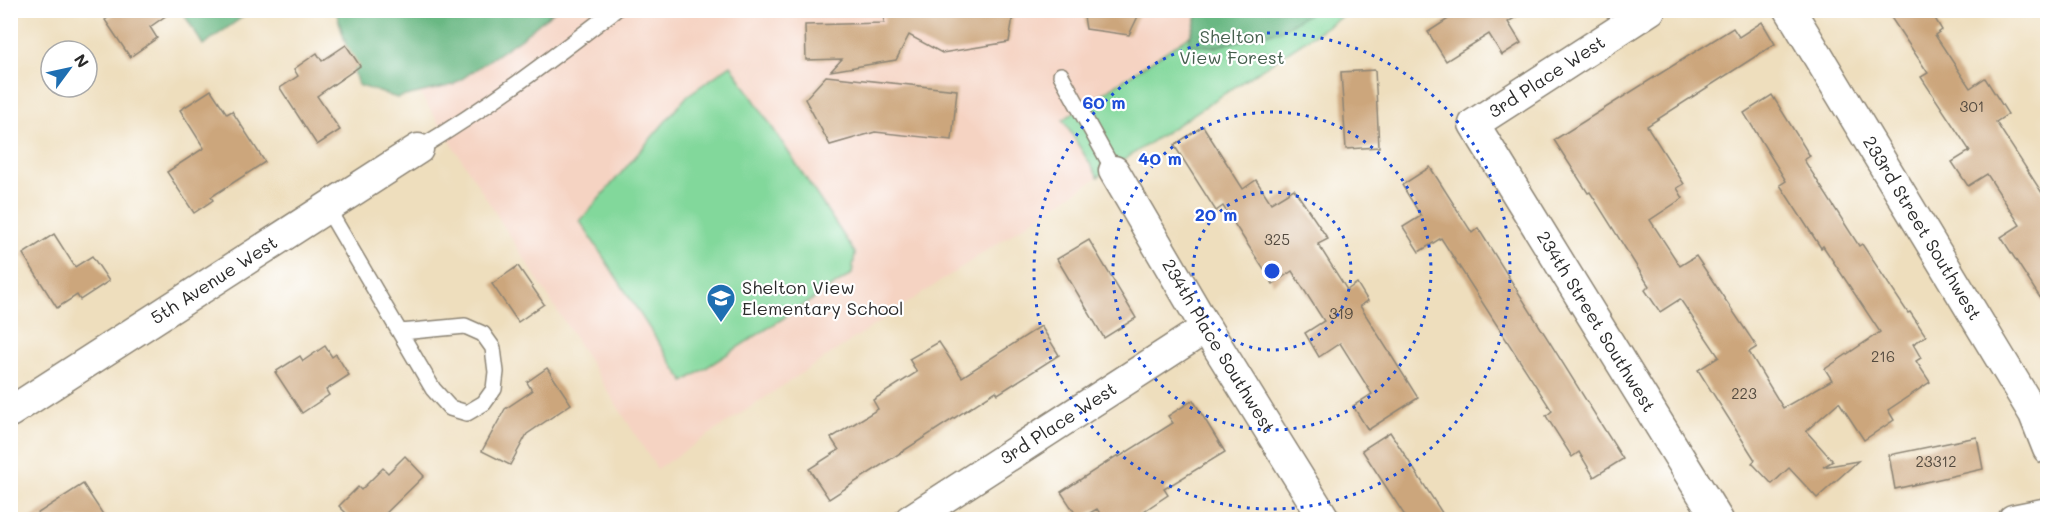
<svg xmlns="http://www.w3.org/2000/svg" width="2058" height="530" viewBox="0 0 2058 530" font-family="Mali,sans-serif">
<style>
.built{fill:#f5d3c2}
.green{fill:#82d89b;stroke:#568263;stroke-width:1.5}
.forest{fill:#69b883;stroke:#4a7257;stroke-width:1.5}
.building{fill:#cca67b}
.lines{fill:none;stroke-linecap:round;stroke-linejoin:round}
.lane-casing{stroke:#8c8474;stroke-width:18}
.street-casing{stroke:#8c8474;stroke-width:33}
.lane{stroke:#fff;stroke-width:15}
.street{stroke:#fff;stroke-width:30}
.ring{fill:none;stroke:#1d4ed8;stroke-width:3;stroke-dasharray:3 6}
.labels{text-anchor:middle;stroke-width:4.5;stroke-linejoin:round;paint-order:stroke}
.number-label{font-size:15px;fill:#534a3f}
.park-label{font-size:18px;fill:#455f4d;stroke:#fff}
.street-label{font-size:18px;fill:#2b2b2b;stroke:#fff}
.poi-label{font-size:18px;fill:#2b2b2b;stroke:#fff;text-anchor:start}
.centre{fill:#1d4ed8;stroke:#fff;stroke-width:3}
.ring-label{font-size:18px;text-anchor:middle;font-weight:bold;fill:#1d4ed8;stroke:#fff;stroke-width:4.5;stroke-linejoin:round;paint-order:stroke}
</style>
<rect width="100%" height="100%" fill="#fff"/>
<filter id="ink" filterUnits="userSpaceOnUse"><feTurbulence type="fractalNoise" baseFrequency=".0167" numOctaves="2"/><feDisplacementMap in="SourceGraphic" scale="12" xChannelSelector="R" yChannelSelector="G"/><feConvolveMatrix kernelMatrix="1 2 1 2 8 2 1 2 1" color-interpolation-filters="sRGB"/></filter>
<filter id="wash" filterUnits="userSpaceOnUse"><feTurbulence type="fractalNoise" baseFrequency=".008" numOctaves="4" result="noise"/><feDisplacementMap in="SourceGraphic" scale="24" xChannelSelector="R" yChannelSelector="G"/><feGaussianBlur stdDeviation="1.35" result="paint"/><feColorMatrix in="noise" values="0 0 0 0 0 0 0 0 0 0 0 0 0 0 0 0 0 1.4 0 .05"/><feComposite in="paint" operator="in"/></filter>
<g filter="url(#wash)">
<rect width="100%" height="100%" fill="#eedebd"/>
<path class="built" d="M 368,11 L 1227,11 L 1063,120 L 1098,177 L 657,469 Z"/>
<g class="green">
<path d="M 1227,11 L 1350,11 L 1098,177 L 1063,120 Z"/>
<path d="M 731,65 L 855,253 L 852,274 L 684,382 L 580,221 L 688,95 Z"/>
</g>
<g class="forest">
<path d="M 1199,10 L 1313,10 L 1313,11 L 1281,30 L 1215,47 L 1188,44 Z"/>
<path d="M 182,11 L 251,11 L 203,45 Z"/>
<path d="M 336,11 L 554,11 L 524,36 L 453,85 L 397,98 L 358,85 Z"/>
</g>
<g id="blocks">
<g class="building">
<path d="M 120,10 L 174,10 L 150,27 L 157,38 L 130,57 L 105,20 Z"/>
<path d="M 885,10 L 1014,10 L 1009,42 L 942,53 L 909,35 L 896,60 L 831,71 L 842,59 L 806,60 L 805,25 L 884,23 Z"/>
<path d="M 1083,10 L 1141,10 L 1129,35 L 1086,29 Z"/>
<path d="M 1462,10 L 1527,10 L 1508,22 L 1521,43 L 1502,55 L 1489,34 L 1446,61 L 1428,32 Z"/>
<path d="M 1886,10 L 1930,10 L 1942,30 L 1935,35 L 1970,88 L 1985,78 L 2008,114 L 1996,122 L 2048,202 L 2048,310 L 2001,237 L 2020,225 L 1987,174 L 1968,186 L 1952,162 L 1970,151 L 1921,77 L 1928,73 Z"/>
<path d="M 1762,22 L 1775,44 L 1647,126 L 1684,184 L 1677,188 L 1683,198 L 1650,220 L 1680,266 L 1696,256 L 1757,347 L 1749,352 L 1783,408 L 1832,380 L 1825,369 L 1880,332 L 1823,246 L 1821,248 L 1780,185 L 1786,181 L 1744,113 L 1772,95 L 1810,156 L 1804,160 L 1859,246 L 1862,244 L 1908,313 L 1910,312 L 1926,336 L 1913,344 L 1921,358 L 1916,361 L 1930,382 L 1888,410 L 1894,420 L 1864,440 L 1839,402 L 1806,431 L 1833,461 L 1823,467 L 1858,461 L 1817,498 L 1789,468 L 1772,484 L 1752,463 L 1755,460 L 1698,370 L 1719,357 L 1680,299 L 1660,312 L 1645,290 L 1649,286 L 1590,192 L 1588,193 L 1554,140 L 1733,28 L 1739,37 Z"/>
<path d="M 346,45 L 360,66 L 317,96 L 340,130 L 317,145 L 280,88 L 298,76 L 294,69 L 317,53 L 322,61 Z"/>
<path d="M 1375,70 L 1379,147 L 1346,149 L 1341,72 Z"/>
<path d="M 826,76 L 957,90 L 952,140 L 875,132 L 830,145 L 805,99 Z"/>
<path d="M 211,90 L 227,114 L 232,111 L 265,162 L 211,197 L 213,200 L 194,213 L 167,172 L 204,148 L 180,110 Z"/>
<path d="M 1203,126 L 1243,189 L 1256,180 L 1271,203 L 1294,189 L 1328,239 L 1318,244 L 1347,290 L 1357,283 L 1368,301 L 1360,306 L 1418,398 L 1368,430 L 1353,406 L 1372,394 L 1340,343 L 1319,357 L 1305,333 L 1324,321 L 1292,271 L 1273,284 L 1223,206 L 1216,211 L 1174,145 Z"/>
<path d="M 1430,167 L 1472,233 L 1478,228 L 1623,459 L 1594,477 L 1579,452 L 1572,457 L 1546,416 L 1552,411 L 1441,238 L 1419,252 L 1403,227 L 1421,216 L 1402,185 Z"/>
<path d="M 54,234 L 75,267 L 92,256 L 109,281 L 80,300 L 77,295 L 57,308 L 23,254 Z"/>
<path d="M 1089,240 L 1136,318 L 1104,338 L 1057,259 Z"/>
<path d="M 518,266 L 544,304 L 518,322 L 492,284 Z"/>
<path d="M 1041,326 L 1059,355 L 998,394 L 996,391 L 829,499 L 809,469 L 839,450 L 831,438 L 878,409 L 873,400 L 917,372 L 909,359 L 939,342 L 962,377 Z"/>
<path d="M 325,346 L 332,357 L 336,354 L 349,375 L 326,390 L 329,395 L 302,413 L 275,372 L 300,356 L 303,361 Z"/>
<path d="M 547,368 L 571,404 L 527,434 L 510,465 L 482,451 L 505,409 L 532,391 L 527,382 Z"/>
<path d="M 1193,400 L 1225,452 L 1164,489 L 1168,495 L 1132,519 L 1104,519 L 1097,509 L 1079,519 L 1061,492 L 1118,455 L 1119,457 L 1173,423 L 1168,416 Z"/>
<path d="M 1390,432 L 1446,519 L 1407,519 L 1362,450 Z"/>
<path d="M 1977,437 L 1983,469 L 1895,489 L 1889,455 Z"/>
<path d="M 405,456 L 424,476 L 380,519 L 352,519 L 339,506 L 358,487 L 361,490 L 383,468 L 388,473 Z"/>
<path d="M 83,484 L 106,519 L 29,519 Z"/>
</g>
</g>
</g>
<g filter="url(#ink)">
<use href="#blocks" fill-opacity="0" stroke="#8c8474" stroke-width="1.5"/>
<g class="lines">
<g class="lane-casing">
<g id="lane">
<path d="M 1061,75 L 1114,171"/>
<path d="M 418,149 C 488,107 550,60 615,10"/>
<path d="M 327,208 L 433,389 L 450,408 L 467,413 L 484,403 L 494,389 L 496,372 L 493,348 L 483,334 L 465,326 L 401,332"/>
</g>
</g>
<g class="street-casing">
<g id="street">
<path id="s1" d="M 1650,10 L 1474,124 L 1718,520"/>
<path id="s2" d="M 1790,10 L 2034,414 L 2048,449"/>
<path id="s3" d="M 1114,171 L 1206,328 L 1325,520"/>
<path id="s4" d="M 10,412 L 418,149"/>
<path id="s5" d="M 910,520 L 1206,328"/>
<path d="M 2013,520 L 2048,513"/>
</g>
</g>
<use href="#lane" class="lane"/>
<use href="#street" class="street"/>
</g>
</g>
<g class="ring">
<circle cx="1272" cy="271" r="79"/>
<circle cx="1272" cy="271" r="159"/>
<circle cx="1272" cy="271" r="238"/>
</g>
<defs>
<g id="school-pin" transform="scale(1.5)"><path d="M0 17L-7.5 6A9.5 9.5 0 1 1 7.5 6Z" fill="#1f6fb2" stroke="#fff"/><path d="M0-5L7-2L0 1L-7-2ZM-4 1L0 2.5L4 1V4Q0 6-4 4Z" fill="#fff"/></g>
</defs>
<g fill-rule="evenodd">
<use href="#school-pin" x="721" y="298"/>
</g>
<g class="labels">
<g class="number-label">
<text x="1972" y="112">301</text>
<text x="1277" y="245">325</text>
<text x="1341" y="319">319</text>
<text x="1883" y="362">216</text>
<text x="1744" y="399">223</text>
<text x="1936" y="467">23312</text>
</g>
<g class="park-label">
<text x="1232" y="43">Shelton<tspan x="1232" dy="21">View Forest</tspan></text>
</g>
<g class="street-label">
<text transform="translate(1547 77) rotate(-33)" y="6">3rd Place West</text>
<text dy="6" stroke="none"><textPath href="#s2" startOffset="255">233rd Street Southwest</textPath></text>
<text dy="6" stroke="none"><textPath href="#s4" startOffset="243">5th Avenue West</textPath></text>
<text dy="6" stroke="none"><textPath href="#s1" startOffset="442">234th Street Southwest</textPath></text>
<text dy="6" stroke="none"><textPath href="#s3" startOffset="204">234th Place Southwest</textPath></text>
<text dy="6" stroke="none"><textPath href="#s5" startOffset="177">3rd Place West</textPath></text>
</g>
<g class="poi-label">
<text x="742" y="294">Shelton View<tspan x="742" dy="21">Elementary School</tspan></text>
</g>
</g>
<circle cx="1272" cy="271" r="9" class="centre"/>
<g class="ring-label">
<text x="1104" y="109">60 m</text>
<text x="1160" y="165">40 m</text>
<text x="1216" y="221">20 m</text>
</g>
<rect width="2058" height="530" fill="none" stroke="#fff" stroke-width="36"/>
<g transform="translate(69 69) rotate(57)"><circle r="28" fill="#ffffff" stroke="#aaaaaa" stroke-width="1.5"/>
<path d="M0-4.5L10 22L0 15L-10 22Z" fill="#1f6fb2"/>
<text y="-9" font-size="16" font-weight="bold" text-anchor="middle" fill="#2b2b2b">N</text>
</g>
</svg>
